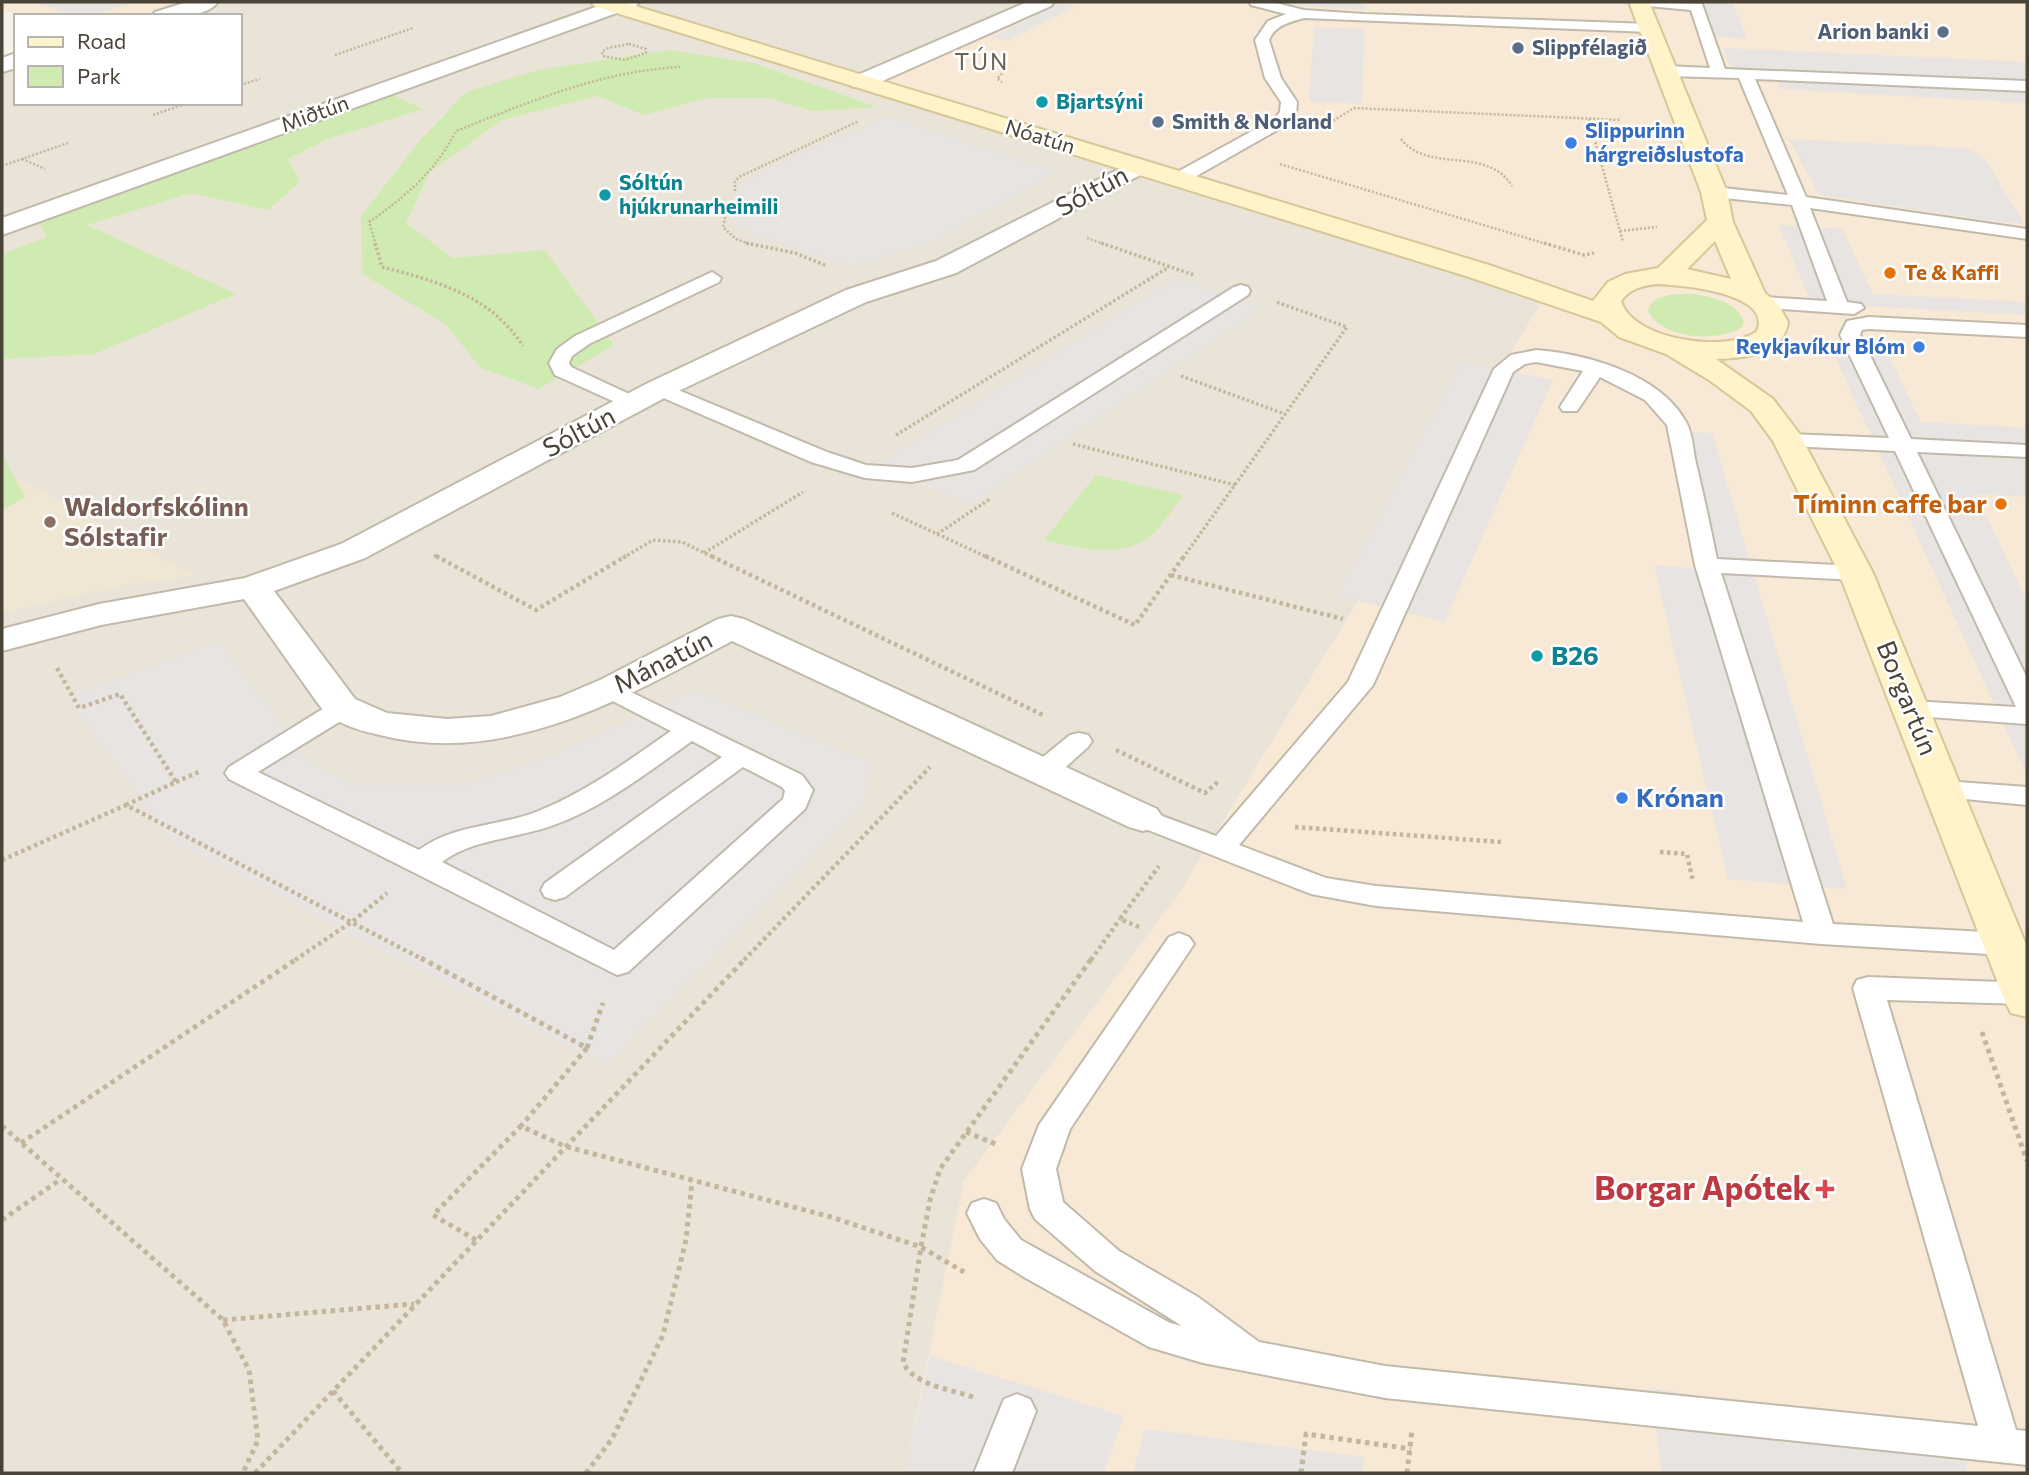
<svg xmlns="http://www.w3.org/2000/svg" width="2029" height="1475" viewBox="0 0 2029 1475" font-family="Commissioner,sans-serif">
<style>
.residential{fill:#e9e4d7}
.commercial{fill:#f7e9d5}
.education{fill:#efe7d3}
.green{fill:#d0ebb1}
.parking{fill:#e7e4e1}
.lines{fill:none;stroke-linecap:round;stroke-linejoin:round}
.lane-casing{stroke:#c1baab;stroke-width:4}
.street-casing{stroke:#c1baab;stroke-width:4}
.secondary-casing{stroke:#d7c798;stroke-width:4}
.path-far3{stroke:#c4b69c;stroke-width:2.5;stroke-dasharray:2 2;stroke-linecap:butt}
.path-far2{stroke:#c4b69c;stroke-width:3.5;stroke-dasharray:2.5 2.5;stroke-linecap:butt}
.path-far1{stroke:#c4b69c;stroke-width:4.5;stroke-dasharray:3.5 3.5;stroke-linecap:butt}
.path{stroke:#c4b69c;stroke-width:5;stroke-dasharray:4.5 4.5;stroke-linecap:butt}
.lane{fill:#fff;fill-rule:evenodd}
.street{fill:#fff;fill-rule:evenodd}
.secondary{fill:#fff3ca;fill-rule:evenodd}
.service-dot{fill:#5c6f8a;stroke:#fff;stroke-width:2.5}
.culture-dot{fill:#0f9aa8;stroke:#fff;stroke-width:2.5}
.shop-dot{fill:#3f7fe0;stroke:#fff;stroke-width:2.5}
.food-dot{fill:#e8710a;stroke:#fff;stroke-width:2.5}
.education-dot{fill:#8d6e63;stroke:#fff;stroke-width:2.5}
.health-dot{fill:#e0444e;stroke:#fff;stroke-width:2.5}
.labels{text-anchor:middle;stroke-width:5;stroke-linejoin:round;paint-order:stroke}
.far-service-label{font-size:21px;font-weight:bold;fill:#4e5e75;stroke:#fff;text-anchor:start}
.far-culture-label{font-size:21px;font-weight:bold;fill:#0d838f;stroke:#fff;text-anchor:start}
.far-street-label{font-size:21px;fill:#4a4337;stroke:#fff}
.far-shop-label{font-size:21px;font-weight:bold;fill:#366cbe;stroke:#fff;text-anchor:start}
.far-food-label{font-size:21px;font-weight:bold;fill:#c56008;stroke:#fff;text-anchor:start}
.far-neighbourhood-label{font-size:23px;letter-spacing:2px;fill:#6d614e;stroke:#fff}
.street-label{font-size:26px;fill:#4a4337;stroke:#fff}
.food-label{font-size:26px;font-weight:bold;fill:#c56008;stroke:#fff;text-anchor:end}
.education-label{font-size:26px;font-weight:bold;fill:#785e54;stroke:#fff;text-anchor:start}
.culture-label{font-size:26px;font-weight:bold;fill:#0d838f;stroke:#fff;text-anchor:start}
.shop-label{font-size:26px;font-weight:bold;fill:#366cbe;stroke:#fff;text-anchor:start}
.near-health-label{font-size:32px;font-weight:bold;fill:#be3a42;stroke:#fff;text-anchor:end}
</style>
<rect width="100%" height="100%" fill="#f5f2ea"/>
<path class="residential" d="M 193,2 L 1058,2 L 886,80 L 1147,158 L 1553,284 L 1178,895 L 964,1181 L 905,1473 L 2,1473 L 2,62 L 16,58 L 16,103 L 240,103 L 240,16 L 149,16 Z"/>
<g class="commercial">
<path d="M 2,2 L 193,2 L 149,16 L 19,16 L 2,9 Z"/>
<path d="M 1058,2 L 2027,2 L 2027,1473 L 905,1473 L 964,1181 L 1178,895 L 1553,285 L 1147,158 L 885,80 Z"/>
</g>
<path class="education" d="M 2,469 L 195,576 L 126,585 L 2,613 Z"/>
<g class="green">
<path d="M 669,50 L 753,63 L 877,107 L 813,111 L 769,98 L 706,98 L 644,115 L 597,96 L 502,120 L 430,172 L 406,223 L 453,258 L 545,250 L 614,345 L 539,389 L 481,368 L 445,324 L 362,274 L 361,216 L 417,144 L 466,92 L 538,70 Z"/>
<path d="M 390,94 L 423,109 L 328,139 L 288,159 L 300,182 L 268,210 L 191,193 L 87,225 L 236,294 L 94,354 L 2,359 L 2,254 L 47,237 L 39,222 Z"/>
<path d="M 1694,294 C 1713,298 1737,301 1744,322 L 1741,328 C 1716,342 1663,340 1648,311 C 1653,292 1678,294 1694,294 Z"/>
<path d="M 2,454 L 25,497 L 2,511 Z"/>
<path d="M 1096,475 L 1183,495 C 1174,507 1166,520 1156,531 C 1128,561 1078,548 1044,540 Z"/>
</g>
<g class="parking">
<path d="M 35,2 L 136,2 L 89,16 L 72,16 Z"/>
<path d="M 1280,2 L 1365,2 L 1365,10 L 1299,6 Z"/>
<path d="M 1684,2 L 1732,2 L 1747,38 L 1699,36 Z"/>
<path d="M 1060,3 L 1075,7 L 1007,41 L 991,37 Z"/>
<path d="M 1314,27 L 1364,29 L 1362,104 L 1309,101 Z"/>
<path d="M 1723,48 L 2027,62 L 2027,103 L 1781,89 L 1774,72 L 1733,70 Z"/>
<path d="M 886,116 L 1057,172 L 933,242 L 849,267 L 735,227 L 729,211 L 733,197 L 744,183 L 760,172 Z"/>
<path d="M 1789,139 L 1964,148 L 1983,156 L 2024,224 L 1985,220 L 1819,195 Z"/>
<path d="M 1779,225 L 1842,229 L 1873,294 L 2027,302 L 2027,315 L 1811,303 Z"/>
<path d="M 1175,279 L 1263,308 L 969,505 L 877,465 Z"/>
<path d="M 1830,346 L 1886,350 L 1921,422 L 2027,428 L 2027,497 L 1976,494 L 2027,602 L 2027,775 Z"/>
<path d="M 1461,362 L 1553,380 L 1444,622 L 1337,596 Z"/>
<path d="M 1676,432 L 1712,433 L 1847,889 L 1728,879 L 1654,565 L 1715,570 Z"/>
<path d="M 219,641 L 306,758 L 352,785 L 462,785 L 554,755 L 695,689 L 871,763 L 863,807 L 606,1066 L 172,842 L 67,697 Z"/>
<path d="M 930,1356 L 1124,1416 L 1104,1473 L 905,1473 Z"/>
<path d="M 1650,1388 L 1769,1407 L 1955,1422 L 1968,1473 L 1662,1473 Z"/>
<path d="M 1145,1429 L 1364,1457 L 1362,1473 L 1133,1473 Z"/>
</g>
<g class="lines">
<g class="lane-casing">
<g id="lane">
<path d="M 1249,2 L 1272,2 L 1304,10 L 1364,14 L 1650,24 L 1657,28 L 1650,32 L 1304,18 C 1290,22 1275,25 1269,40 L 1281,78 L 1297,102 L 1296,113 L 1286,125 L 1184,183 L 1172,183 L 1169,179 L 1172,175 L 1274,119 L 1280,112 L 1281,102 L 1265,78 L 1255,40 L 1268,21 L 1286,14 L 1251,5 Z"/>
<path d="M 1640,2 L 1702,4 L 1725,69 L 2027,81 L 2027,91 L 1755,79 L 1806,197 L 2027,229 L 2027,239 L 1810,208 L 1847,302 L 1861,304 L 1864,308 L 1854,314 L 1755,307 L 1752,303 L 1762,297 L 1827,301 L 1792,205 L 1714,197 L 1705,192 L 1714,187 L 1788,195 L 1739,78 L 1666,76 L 1658,71 L 1666,66 L 1710,68 L 1691,10 L 1647,6 Z"/>
<path d="M 712,272 L 721,278 L 719,282 L 589,344 L 572,356 L 569,363 L 571,367 L 640,399 L 643,403 L 640,407 L 626,407 L 555,375 L 549,363 L 557,349 L 575,336 Z"/>
<path d="M 1241,285 L 1248,287 L 1250,291 L 1248,295 L 974,470 L 912,482 L 865,478 L 811,462 L 652,393 L 649,389 L 652,385 L 666,385 L 827,452 L 866,465 L 912,468 L 958,460 L 1234,287 Z"/>
<path d="M 1869,317 L 2027,325 L 2027,337 L 1869,329 L 1862,330 L 1860,335 L 1911,439 L 2027,445 L 2027,457 L 1917,452 L 2027,678 L 2027,724 L 1902,715 L 1898,709 L 1902,703 L 1911,701 L 2016,707 L 1895,451 L 1788,446 L 1780,445 L 1777,440 L 1780,435 L 1788,434 L 1889,438 L 1840,335 L 1847,321 Z"/>
<path d="M 1536,350 C 1587,354 1660,374 1686,422 C 1692,432 1693,447 1695,459 C 1703,492 1710,525 1717,559 L 1856,566 L 1864,568 L 1868,573 L 1864,578 L 1856,580 L 1721,573 L 1833,924 L 2005,933 L 2015,937 L 2020,944 L 2015,951 L 2005,955 L 1821,944 L 1376,906 L 1311,894 L 1133,824 L 1129,818 L 1133,812 L 1143,809 L 1216,836 L 1348,682 L 1494,369 L 1511,355 ZM 1536,362 L 1583,371 L 1560,407 L 1563,411 L 1577,411 L 1600,377 L 1645,400 L 1667,425 L 1695,565 L 1803,922 L 1376,886 L 1326,878 L 1239,845 L 1373,685 L 1513,372 L 1525,364 Z"/>
<path d="M 608,681 L 802,775 L 813,790 L 805,809 L 628,972 L 617,975 L 229,779 L 225,773 L 229,767 L 334,702 L 343,700 L 352,702 L 356,708 L 352,714 L 258,772 L 419,850 C 454,824 497,827 536,812 C 585,793 628,761 671,731 L 599,694 L 595,689 L 599,684 ZM 692,741 L 722,757 L 545,883 L 541,890 L 545,897 L 555,900 L 565,897 L 743,767 L 782,787 L 785,791 L 783,799 L 614,950 L 442,862 C 473,838 517,839 554,825 C 604,807 648,772 692,741 Z"/>
<path d="M 1079,733 L 1088,735 L 1092,741 L 1088,747 C 1072,760 1054,784 1032,778 L 1028,772 L 1032,766 L 1070,735 Z"/>
<path d="M 1944,781 L 2027,787 L 2027,805 L 1934,796 L 1930,790 L 1934,784 Z"/>
<path d="M 1179,933 L 1189,937 L 1194,944 L 1070,1129 L 1056,1169 L 1063,1202 L 1119,1251 L 1198,1297 L 1259,1342 L 1385,1366 L 1978,1426 L 1853,988 L 1857,980 L 1868,977 L 2027,983 L 2027,1003 L 2024,1004 L 1887,1000 L 2016,1430 L 2027,1431 L 2027,1465 L 1385,1398 L 1203,1363 L 1149,1347 L 1024,1277 L 997,1260 L 980,1239 L 967,1213 L 972,1203 L 984,1199 L 996,1203 L 1004,1219 L 1021,1240 L 1170,1323 L 1182,1326 L 1095,1271 L 1035,1219 L 1030,1209 L 1022,1169 L 1039,1125 L 1169,937 Z"/>
<path d="M 1017,1394 L 1030,1399 L 1036,1411 L 1012,1473 L 974,1473 L 1004,1399 Z"/>
</g>
</g>
<g class="street-casing">
<g id="street">
<path d="M 187,2 L 218,2 C 205,19 171,16 152,16 L 155,12 Z"/>
<path d="M 610,2 L 639,2 L 636,6 L 2,235 L 2,218 Z"/>
<path d="M 1027,2 L 1054,2 L 1051,6 L 869,87 L 853,87 L 850,82 L 853,77 Z"/>
<path d="M 16,53 L 16,68 L 2,72 L 2,58 Z"/>
<path d="M 1137,160 L 1146,162 L 1149,167 L 1146,172 L 956,273 L 866,302 L 670,395 L 365,558 L 274,591 L 355,699 L 387,713 L 447,719 L 491,716 L 560,697 L 600,680 L 718,619 L 731,616 L 744,619 L 1157,809 L 1163,818 L 1157,827 L 1143,831 L 1129,827 L 732,641 C 624,698 506,767 380,735 C 357,730 335,724 319,705 L 244,599 L 101,625 L 2,651 L 2,629 L 99,604 L 245,578 L 341,544 L 648,383 L 846,290 L 936,261 Z"/>
</g>
</g>
<g class="secondary-casing">
<path id="secondary" d="M 591,2 L 622,2 L 1489,265 L 1593,301 L 1608,282 L 1625,274 L 1658,268 L 1707,220 L 1701,192 L 1629,2 L 1649,2 L 1727,192 L 1733,222 L 1765,293 L 1778,304 L 1788,322 C 1784,355 1744,358 1716,359 L 1773,399 L 1799,433 L 1873,573 L 2027,947 L 2027,1017 L 2011,1013 L 2005,1001 L 1839,573 L 1773,441 L 1751,411 L 1709,380 L 1666,354 L 1619,337 L 1601,322 L 1469,277 L 594,6 ZM 1715,241 L 1731,279 L 1687,269 ZM 1656,284 C 1679,285 1773,292 1757,331 C 1727,354 1632,340 1621,301 C 1630,289 1641,286 1656,284 Z"/>
</g>
<g class="path-far3">
<path d="M 629,44 L 646,49 L 646,53 L 625,60 L 603,56 L 602,52 L 608,48 Z"/>
<path d="M 335,55 L 413,28"/>
<path d="M 1002,61 L 1007,68 L 997,79 L 1002,82"/>
<path d="M 240,85 L 260,79"/>
<path d="M 153,115 L 188,103"/>
<path d="M 1589,119 L 1623,242"/>
<path d="M 1323,127 L 1354,108 L 1621,120"/>
<path d="M 1401,139 C 1428,174 1487,145 1512,186"/>
<path d="M 22,159 L 45,169"/>
<path d="M 1280,164 L 1550,245"/>
<path d="M 2,166 L 68,143"/>
<path d="M 735,191 L 735,182 L 739,177 L 859,121"/>
<path d="M 726,213 L 723,227 L 736,239 L 752,245"/>
<path d="M 1620,231 L 1657,227"/>
<path d="M 1087,238 L 1106,245"/>
<path d="M 376,245 L 369,222 C 405,197 436,171 456,131 C 530,102 600,71 680,67"/>
</g>
<g class="path-far2">
<path d="M 375,243 L 382,267 C 437,281 491,296 523,346"/>
<path d="M 746,243 L 795,253 L 827,266"/>
<path d="M 1101,243 L 1194,275"/>
<path d="M 1544,243 L 1584,255 L 1594,253"/>
<path d="M 1181,376 L 1285,414"/>
<path d="M 896,435 L 1169,267"/>
<path d="M 1073,444 L 1235,485"/>
<path d="M 892,513 L 989,558"/>
<path d="M 937,534 L 990,499"/>
<path d="M 704,553 L 803,492"/>
<path d="M 434,555 L 439,558"/>
<path d="M 623,558 L 653,540 L 682,542 L 715,558"/>
<path d="M 1183,558 L 1347,327 L 1276,302"/>
</g>
<g class="path-far1">
<path d="M 436,556 L 536,610 L 626,556"/>
<path d="M 711,556 L 1045,716"/>
<path d="M 985,556 L 1135,625 L 1184,556"/>
<path d="M 1171,575 L 1343,619"/>
<path d="M 57,668 L 79,708 L 120,694 L 176,782 L 126,805"/>
<path d="M 1116,750 L 1205,793 L 1219,781"/>
<path d="M 176,782 L 201,771"/>
<path d="M 1295,827 L 1502,842"/>
<path d="M 1660,852 L 1687,854 L 1693,882"/>
<path d="M 2,860 L 126,805 L 424,960"/>
<path d="M 1139,927 L 1120,919 L 1159,866"/>
<path d="M 295,960 L 353,921 L 387,893"/>
<path d="M 744,960 L 930,767"/>
<path d="M 1091,960 L 1120,919"/>
</g>
<g class="path">
<path d="M 421,958 L 587,1048 L 521,1126"/>
<path d="M 1982,1032 L 2027,1161"/>
<path d="M 587,1048 L 603,1003"/>
<path d="M 2,1126 L 223,1320 L 249,1370 L 258,1440 L 243,1473"/>
<path d="M 966,1132 L 998,1145"/>
<path d="M 21,1143 L 298,958"/>
<path d="M 2,1220 L 61,1179"/>
<path d="M 476,1240 L 433,1215 L 521,1126 L 564,1146 L 831,1217 L 921,1247 L 964,1272"/>
<path d="M 223,1320 L 414,1304"/>
<path d="M 333,1391 L 402,1473"/>
<path d="M 973,1397 C 950,1389 916,1386 903,1363 L 921,1247 L 930,1200 L 940,1169 L 1092,958"/>
<path d="M 255,1473 L 746,958"/>
<path d="M 586,1473 L 612,1439 L 663,1335 L 686,1240 L 692,1182"/>
<path d="M 1301,1473 L 1306,1434 L 1411,1449"/>
<path d="M 1407,1473 L 1412,1430"/>
</g>
<use href="#lane" class="lane"/>
<use href="#street" class="street"/>
<use href="#secondary" class="secondary"/>
</g>
<g class="service-dot">
<circle cx="1943" cy="32" r="7"/>
<circle cx="1518" cy="48" r="7"/>
<circle cx="1158" cy="122" r="7"/>
</g>
<g class="culture-dot">
<circle cx="1042" cy="102" r="7"/>
<circle cx="605" cy="195" r="7"/>
<circle cx="1537" cy="656" r="7"/>
</g>
<g class="shop-dot">
<circle cx="1571" cy="143" r="7"/>
<circle cx="1919" cy="347" r="7"/>
<circle cx="1622" cy="798" r="7"/>
</g>
<g class="food-dot">
<circle cx="1890" cy="273" r="7"/>
<circle cx="2001" cy="504" r="7"/>
</g>
<circle class="education-dot" cx="50" cy="522" r="7"/>
<path class="health-dot" d="M1821.5 1178.5h7v7h7v7h-7v7h-7v-7h-7v-7h7z"/>
<g class="labels">
<g class="far-service-label">
<text x="1929" y="39" text-anchor="end">Arion banki</text>
<text x="1532" y="55">Slippfélagið</text>
<text x="1172" y="129">Smith &amp; Norland</text>
</g>
<g class="far-culture-label">
<text x="1056" y="109">Bjartsýni</text>
<text x="619" y="190">Sóltún<tspan x="619" dy="24">hjúkrunarheimili</tspan></text>
</g>
<g class="far-street-label">
<text transform="translate(315 114) rotate(-20)" y="7">Miðtún</text>
<text transform="translate(1040 137) rotate(17)" y="7">Nóatún</text>
</g>
<g class="far-shop-label">
<text x="1585" y="138">Slippurinn<tspan x="1585" dy="24">hárgreiðslustofa</tspan></text>
<text x="1905" y="354" text-anchor="end">Reykjavíkur Blóm</text>
</g>
<g class="far-food-label">
<text x="1904" y="280">Te &amp; Kaffi</text>
</g>
<g class="far-neighbourhood-label">
<text x="982" y="70">TÚN</text>
</g>
<g class="street-label">
<text transform="translate(1092 191) rotate(-28)" y="9">Sóltún</text>
<text transform="translate(579 432) rotate(-28)" y="9">Sóltún</text>
<text transform="translate(663 662) rotate(-27)" y="9">Mánatún</text>
<text transform="translate(1907 698) rotate(68)" y="9">Borgartún</text>
</g>
<g class="food-label">
<text x="1987" y="513">Tíminn caffe bar</text>
</g>
<g class="education-label">
<text x="64" y="516">Waldorfskólinn<tspan x="64" dy="30">Sólstafir</tspan></text>
</g>
<g class="culture-label">
<text x="1551" y="665">B26</text>
</g>
<g class="shop-label">
<text x="1636" y="807">Krónan</text>
</g>
<g class="near-health-label">
<text x="1811" y="1200">Borgar Apótek</text>
</g>
</g>
<rect width="2029" height="1475" fill="none" stroke="#4a4337" stroke-width="7"/>
<rect x="14" y="14" width="228" height="91" fill="#ffffff" stroke="#b7b4af" stroke-width="2"/>
<rect x="28" y="37" width="35" height="10" fill="#fff3ca" stroke="#b7b4af" stroke-width="2"/>
<text x="77" y="49" font-size="21" fill="#4a4337">Road</text>
<rect x="28" y="66" width="35" height="21" fill="#d0ebb1" stroke="#b7b4af" stroke-width="2"/>
<text x="77" y="84" font-size="21" fill="#4a4337">Park</text>
</svg>
